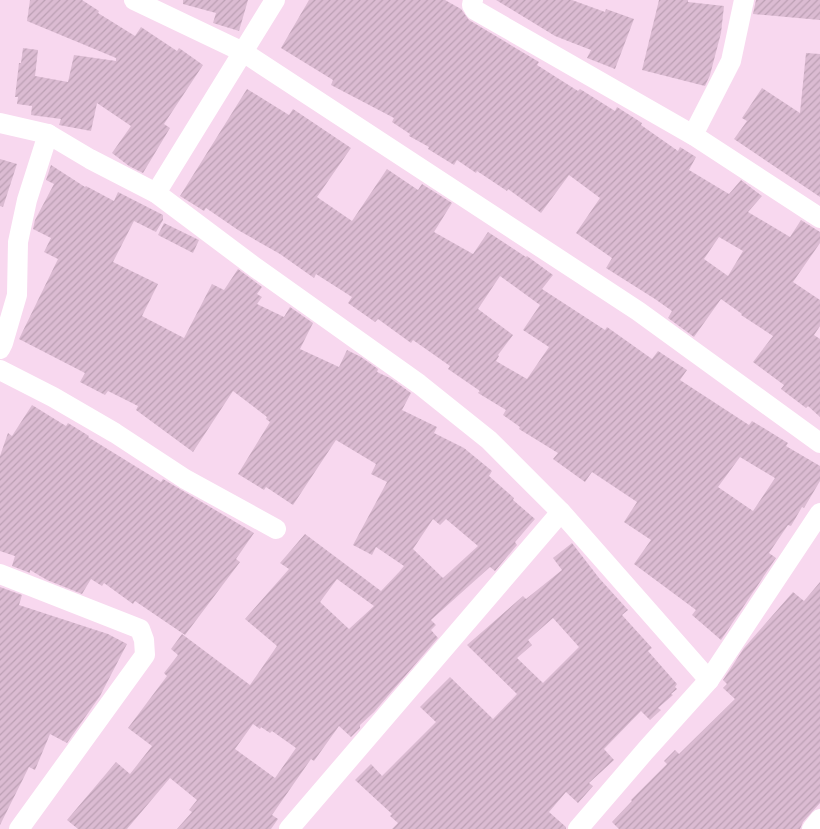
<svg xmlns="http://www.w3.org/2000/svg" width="820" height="829" viewBox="0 0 820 829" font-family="'Fira Sans Condensed',sans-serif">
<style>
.building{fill:url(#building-hatch);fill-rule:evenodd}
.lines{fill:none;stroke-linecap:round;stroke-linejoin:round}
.minor{stroke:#fff;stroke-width:20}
</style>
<defs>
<pattern id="building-hatch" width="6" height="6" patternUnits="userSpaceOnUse" patternTransform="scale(1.25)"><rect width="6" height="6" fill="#dbbbd2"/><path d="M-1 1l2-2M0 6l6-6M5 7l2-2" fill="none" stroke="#bca0b4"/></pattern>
</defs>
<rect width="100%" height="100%" fill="#f8d8ef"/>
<g class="building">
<path d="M 30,0 L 82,0 L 99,11 L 98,13 L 135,36 L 141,27 L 177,51 L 179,48 L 203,65 L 164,124 L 170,128 L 143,173 L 129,166 L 112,153 L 131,126 L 97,103 L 91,131 L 59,125 L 61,119 L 31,115 L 32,106 L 17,104 L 18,97 L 15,97 L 19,63 L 21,63 L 23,48 L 38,50 L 35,76 L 68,82 L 74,55 L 116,61 L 116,58 L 27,21 Z"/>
<path d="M 183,0 L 248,0 L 239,31 L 213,23 L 216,13 L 183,4 Z"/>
<path d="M 309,0 L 445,0 L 461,9 L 469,20 L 539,62 L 537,65 L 578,91 L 580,89 L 615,111 L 617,107 L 642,123 L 641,125 L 678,151 L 680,147 L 696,157 L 689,170 L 729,194 L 741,180 L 750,187 L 762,196 L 748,212 L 790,237 L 801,220 L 820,232 L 820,243 L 793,282 L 820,300 L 820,326 L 814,335 L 820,339 L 820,417 L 808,406 L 806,408 L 781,389 L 784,385 L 753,362 L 773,336 L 741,315 L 742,314 L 721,299 L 694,337 L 668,318 L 672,311 L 655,299 L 606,268 L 612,258 L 576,233 L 600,198 L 569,175 L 541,213 L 508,189 L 507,191 L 477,171 L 476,173 L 457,160 L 454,165 L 428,149 L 429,147 L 409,136 L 410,134 L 392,122 L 394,118 L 331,85 L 333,80 L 281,48 ZM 719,237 L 743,251 L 728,276 L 704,259 Z"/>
<path d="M 496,0 L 572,0 L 605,12 L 606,9 L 634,19 L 615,69 L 587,58 L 591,50 L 555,36 Z"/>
<path d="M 659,0 L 688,0 L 688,2 L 724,6 L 721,33 L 710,75 L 705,86 L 642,70 Z"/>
<path d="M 756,0 L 820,0 L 820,20 L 753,14 Z"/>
<path d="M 806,53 L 820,54 L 820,197 L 734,139 L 747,121 L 742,118 L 762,88 L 800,113 Z"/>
<path d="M 247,89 L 289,115 L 293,109 L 351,148 L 317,197 L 352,221 L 387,169 L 418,190 L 422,184 L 452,203 L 434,232 L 473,254 L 488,232 L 526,257 L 527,256 L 553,275 L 542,289 L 605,330 L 607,327 L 652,359 L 658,351 L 687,370 L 680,380 L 749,425 L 752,421 L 788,443 L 786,446 L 820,466 L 820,481 L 804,508 L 802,507 L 791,526 L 788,525 L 769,553 L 776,558 L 721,640 L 692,615 L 696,610 L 634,564 L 651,540 L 624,522 L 637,502 L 592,472 L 585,482 L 553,459 L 558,453 L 519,429 L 520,427 L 503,415 L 506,410 L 478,393 L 480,391 L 448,369 L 450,366 L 413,340 L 411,343 L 378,319 L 375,322 L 348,303 L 352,297 L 316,274 L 314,278 L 280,254 L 238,230 L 206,208 L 204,211 L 180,196 ZM 500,276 L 540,305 L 523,330 L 549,347 L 527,379 L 496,361 L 499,356 L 498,355 L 513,335 L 478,309 ZM 740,457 L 775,478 L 753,511 L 718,487 Z"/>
<path d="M 0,159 L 17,164 L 3,207 L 0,206 Z"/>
<path d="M 51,165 L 85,187 L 86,186 L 114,201 L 118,192 L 163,215 L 163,220 L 156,232 L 134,221 L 113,262 L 158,284 L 142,316 L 184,338 L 212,284 L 224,290 L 238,269 L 262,287 L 257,294 L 262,297 L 257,304 L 284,317 L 290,307 L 313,323 L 300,349 L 339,367 L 347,350 L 361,357 L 378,369 L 377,372 L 390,378 L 411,393 L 402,410 L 437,427 L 434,433 L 464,448 L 492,471 L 489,476 L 514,498 L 513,500 L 535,519 L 515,542 L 517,545 L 495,571 L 490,567 L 431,620 L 436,625 L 431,630 L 438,638 L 374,712 L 360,725 L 360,728 L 351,737 L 339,726 L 314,761 L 311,759 L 272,815 L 278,819 L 271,829 L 177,829 L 192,812 L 189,810 L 197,800 L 170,778 L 127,829 L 78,829 L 67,820 L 116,762 L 130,774 L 152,746 L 128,728 L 167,676 L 164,673 L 178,655 L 171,649 L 182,634 L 250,685 L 277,646 L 245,619 L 289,569 L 280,563 L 305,534 L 381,591 L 400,571 L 404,566 L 376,547 L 372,555 L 353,545 L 387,482 L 371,474 L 376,464 L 336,440 L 293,505 L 266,487 L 264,490 L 238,474 L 270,422 L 266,419 L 267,417 L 233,391 L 193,452 L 136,410 L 138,406 L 108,391 L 105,395 L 80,382 L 85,373 L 19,339 L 58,259 L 44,252 L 51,238 L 33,229 L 35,220 L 54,184 L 46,180 ZM 433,519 L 440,525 L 446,519 L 478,546 L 443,578 L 413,549 ZM 337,579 L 374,606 L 349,629 L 320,602 ZM 253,724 L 260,729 L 261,727 L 270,733 L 272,731 L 296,748 L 275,778 L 235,749 Z"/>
<path d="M 164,223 L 199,240 L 193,253 L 158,235 Z"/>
<path d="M 32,405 L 66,426 L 68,423 L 89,436 L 88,437 L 161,482 L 163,479 L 254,533 L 236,559 L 240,562 L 185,635 L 135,601 L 133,604 L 104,583 L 102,586 L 91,579 L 82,594 L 47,580 L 30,570 L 30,573 L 12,566 L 15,556 L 0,551 L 0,456 L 8,433 L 12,436 Z"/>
<path d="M 572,543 L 599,578 L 628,610 L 622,615 L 652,648 L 648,651 L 677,684 L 675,687 L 677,689 L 671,694 L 673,695 L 658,708 L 661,710 L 650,720 L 641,711 L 604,749 L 614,760 L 589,783 L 593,786 L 578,803 L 566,792 L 549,812 L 566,827 L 566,829 L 392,829 L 398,823 L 390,816 L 392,814 L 355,780 L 371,764 L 382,776 L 436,722 L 420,707 L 450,677 L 493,719 L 517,694 L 467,645 L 523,596 L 526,599 L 562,570 L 553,558 ZM 553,618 L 579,647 L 543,683 L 517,658 L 532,645 L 528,640 Z"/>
<path d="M 820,582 L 820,803 L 803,822 L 800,829 L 619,829 L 612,822 L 632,801 L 631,800 L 667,764 L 664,761 L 675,750 L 679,754 L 735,699 L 723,688 L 727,684 L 723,680 L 744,648 L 793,592 L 804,601 Z"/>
<path d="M 0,587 L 22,595 L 19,605 L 108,634 L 127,644 L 100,696 L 67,743 L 50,734 L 35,770 L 29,767 L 0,825 Z"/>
</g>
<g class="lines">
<g class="minor">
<path d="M 134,0 L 243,52 L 638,311 L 820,443"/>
<path d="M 473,0 L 472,5 L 475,10 L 693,135 L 820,218"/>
<path d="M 0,123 L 48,134 L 90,159 L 156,193 L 256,268 L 419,384 L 489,440 L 561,512 L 709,680"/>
<path d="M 693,135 L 731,61 L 744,0"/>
<path d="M 156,193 L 275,0"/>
<path d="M 0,349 L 3,343 L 17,295 L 18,242 L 27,200 L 48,134"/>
<path d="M 0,370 L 53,397 L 115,433 L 185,479 L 276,529"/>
<path d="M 0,574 L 140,629 L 144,640 L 145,655 L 19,829"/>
<path d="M 289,829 L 561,512"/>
<path d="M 578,829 L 646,750 L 709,680 L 820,513"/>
<path d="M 812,829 L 820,819"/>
</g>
</g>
</svg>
